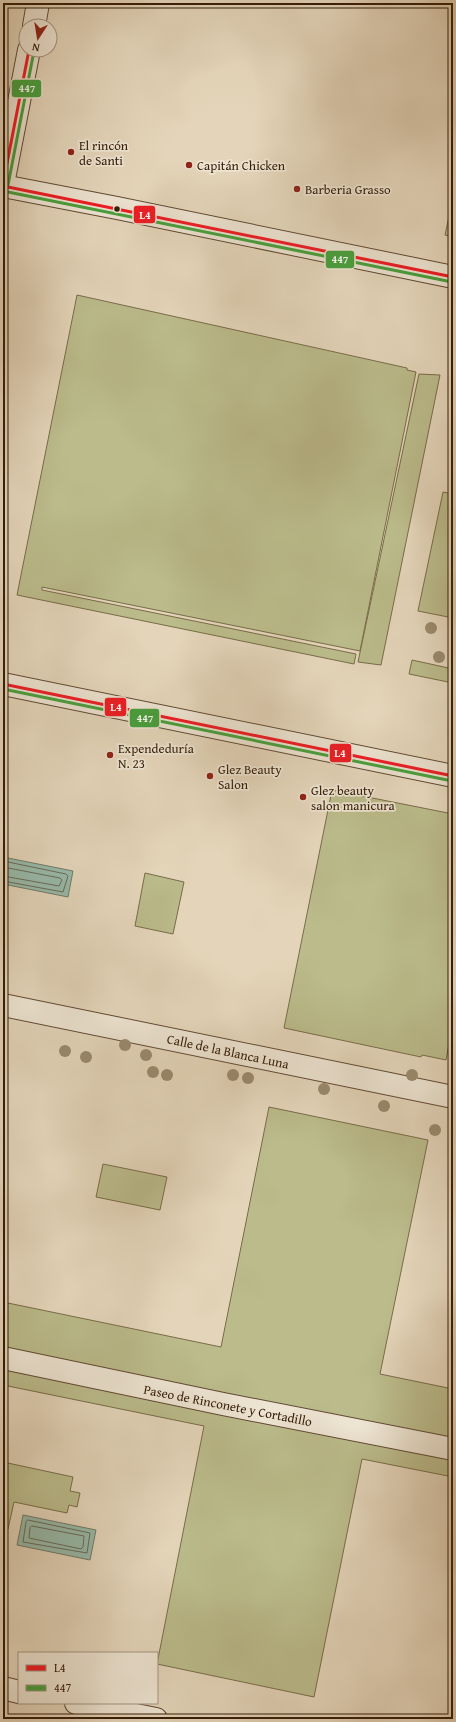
<svg xmlns="http://www.w3.org/2000/svg" width="456" height="1722" viewBox="0 0 456 1722" font-family="'Gentium Book Plus',serif">
<style>
.green{fill:#bbbb8b;stroke:#786c49}
.water{fill:#97b9a9;stroke:#707a68}
.lines{fill:none;stroke-linecap:round;stroke-linejoin:round}
.shore{stroke:#666a58;stroke-width:1}
.street-casing{stroke:#614a34;stroke-width:24}
.street{stroke:#ede4d2;stroke-width:22}
.bus-1-casing{stroke:#ede4d2;stroke-width:6}
.bus-2-casing{stroke:#ede4d2;stroke-width:6}
.bus-1{stroke:#ee1c25;stroke-width:3}
.bus-2{stroke:#47a03d;stroke-width:3}
.tree{fill:#9a8a6e}
.poi-dot{fill:#8f2418;stroke:#ede4d2;stroke-width:1.5}
.bus-dot{fill:#351c07;stroke:#ede4d2;stroke-width:1.5}
.labels{text-anchor:middle;stroke-width:3.5;stroke-linejoin:round;paint-order:stroke}
.poi-label{font-size:13px;fill:#351c07;stroke:#ede4d2;text-anchor:start}
.street-label{font-size:13px;fill:#351c07;stroke:#ede4d2}
.line-badge{stroke:#ede4d2;stroke-width:1.5}
.badge-label{font-size:11px;text-anchor:middle;font-weight:bold;fill:#fff}
</style>
<rect width="100%" height="100%" fill="#e4d5ba"/>
<filter id="stains"><feTurbulence type="fractalNoise" baseFrequency=".005" numOctaves="4"/><feColorMatrix values="0 0 0 0 .2 0 0 0 0 .09 0 0 0 0 .02 0 0 0 .5 -.17"/></filter>
<radialGradient id="worn" r=".72"><stop offset=".6" stop-color="#630" stop-opacity="0"/><stop offset="1" stop-color="#630" stop-opacity=".3"/></radialGradient>
<g class="green">
<path d="M 453,198 L 453,237 L 445,235 Z"/>
<path d="M 77,295 L 407,368 L 407,370 L 416,372 L 360,651 L 42,587 L 42,590 L 356,654 L 354,664 L 17,595 Z"/>
<path d="M 419,374 L 440,375 L 381,665 L 358,662 Z"/>
<path d="M 443,492 L 453,494 L 453,618 L 418,611 Z"/>
<path d="M 412,660 L 453,669 L 453,683 L 409,674 Z"/>
<path d="M 332,790 L 453,814 L 453,1023 L 446,1060 L 422,1055 L 421,1057 L 284,1028 Z"/>
<path d="M 145,873 L 184,882 L 173,934 L 135,926 Z"/>
<path d="M 269,1107 L 428,1140 L 380,1374 L 453,1389 L 453,1477 L 362,1459 L 314,1697 L 157,1664 L 204,1426 L 3,1385 L 3,1302 L 221,1347 Z"/>
<path d="M 103,1164 L 167,1177 L 160,1210 L 96,1197 Z"/>
<path d="M 3,1462 L 73,1477 L 70,1491 L 80,1493 L 77,1507 L 69,1505 L 67,1513 L 14,1502 L 8,1529 L 3,1528 Z"/>
</g>
<g class="water">
<path d="M 3,857 L 73,871 L 68,897 L 3,884 Z"/>
<path d="M 23,1515 L 96,1530 L 90,1560 L 17,1545 Z"/>
</g>
<g class="lines">
<g class="shore">
<path d="M 3,861 L 66,874 L 68,876 L 63,892 L 3,881"/>
<path d="M 3,867 L 60,878 L 62,880 L 59,886 L 3,876"/>
<path d="M 28,1520 L 90,1533 L 87,1553 L 23,1542 L 26,1522 Z"/>
<path d="M 32,1526 L 84,1536 L 83,1547 L 81,1549 L 29,1538 L 30,1528 Z"/>
</g>
<g class="street-casing">
<g id="street">
<path d="M 34,26 L 38,3"/>
<path d="M 3,184 L 29,50"/>
<path d="M 3,186 L 117,208 L 453,277"/>
<path d="M 3,684 L 453,776"/>
<path d="M 3,1005 L 453,1097"/>
<path d="M 3,1358 L 223,1404 L 453,1449"/>
<path d="M 3,1688 L 19,1692"/>
<path d="M 76,1703 L 156,1719"/>
</g>
</g>
<use href="#street" class="street"/>
<g class="bus-1-casing">
<g id="bus-1">
<path d="M 3,184 L 29,50"/>
<path d="M 3,186 L 453,277"/>
<path d="M 3,684 L 453,776"/>
</g>
</g>
<g class="bus-2-casing">
<g id="bus-2">
<path d="M 8,185 L 34,51"/>
<path d="M 3,191 L 452,282"/>
<path d="M 3,689 L 452,781"/>
</g>
</g>
<use href="#bus-1" class="bus-1"/>
<use href="#bus-2" class="bus-2"/>
</g>
<g class="tree">
<circle cx="431" cy="628" r="6"/>
<circle cx="439" cy="657" r="6"/>
<circle cx="125" cy="1045" r="6"/>
<circle cx="65" cy="1051" r="6"/>
<circle cx="146" cy="1055" r="6"/>
<circle cx="86" cy="1057" r="6"/>
<circle cx="153" cy="1072" r="6"/>
<circle cx="167" cy="1075" r="6"/>
<circle cx="233" cy="1075" r="6"/>
<circle cx="412" cy="1075" r="6"/>
<circle cx="248" cy="1078" r="6"/>
<circle cx="324" cy="1089" r="6"/>
<circle cx="384" cy="1106" r="6"/>
<circle cx="435" cy="1130" r="6"/>
</g>
<g class="poi-dot">
<circle cx="71" cy="152" r="4"/>
<circle cx="189" cy="165" r="4"/>
<circle cx="297" cy="189" r="4"/>
<circle cx="110" cy="755" r="4"/>
<circle cx="210" cy="776" r="4"/>
<circle cx="303" cy="797" r="4"/>
</g>
<circle class="bus-dot" cx="117" cy="209" r="3.5"/>
<g class="labels">
<g class="poi-label">
<text x="79" y="150">El rincón<tspan x="79" dy="15">de Santi</tspan></text>
<text x="197" y="170">Capitán Chicken</text>
<text x="305" y="194">Barberia Grasso</text>
<text x="118" y="753">Expendeduría<tspan x="118" dy="15">N. 23</tspan></text>
<text x="218" y="774">Glez Beauty<tspan x="218" dy="15">Salon</tspan></text>
<text x="311" y="795">Glez beauty<tspan x="311" dy="15">salon manicura</tspan></text>
</g>
<g class="street-label">
<text transform="translate(228 1051) rotate(12)" y="5">Calle de la Blanca Luna</text>
<text transform="translate(228 1405) rotate(11)" y="5">Paseo de Rinconete y Cortadillo</text>
</g>
</g>
<g class="line-badge">
<rect x="11" y="79" width="31" height="19" rx="4" fill="#47a03d"/>
<rect x="133" y="205" width="23" height="19" rx="4" fill="#ee1c25"/>
<rect x="325" y="250" width="30" height="19" rx="4" fill="#47a03d"/>
<rect x="104" y="697" width="23" height="20" rx="4" fill="#ee1c25"/>
<rect x="129" y="708" width="31" height="20" rx="4" fill="#47a03d"/>
<rect x="329" y="743" width="23" height="20" rx="4" fill="#ee1c25"/>
</g>
<g class="badge-label">
<text x="27" y="92">447</text>
<text x="145" y="219">L4</text>
<text x="340" y="263">447</text>
<text x="116" y="711">L4</text>
<text x="145" y="722">447</text>
<text x="340" y="757">L4</text>
</g>
<rect width="456" height="1722" fill="none" stroke="#e4d5ba" stroke-width="16"/>
<rect x="4" y="4" width="448" height="1714" fill="none" stroke="#351c07" stroke-width="2"/>
<rect x="8" y="8" width="440" height="1706" fill="none" stroke="#351c07"/>
<rect x="18" y="1652" width="140" height="52" fill="#ede4d2" stroke="#a39481"/>
<rect x="26" y="1665" width="20" height="6" fill="#ee1c25" stroke="#a39481"/>
<text x="54" y="1672" font-size="12" fill="#351c07">L4</text>
<rect x="26" y="1685" width="20" height="6" fill="#47a03d" stroke="#a39481"/>
<text x="54" y="1692" font-size="12" fill="#351c07">447</text>
<g transform="translate(38 38) rotate(192)"><circle r="19" fill="#ede4d2" stroke="#a39481"/>
<path d="M0-3L7 15L0 10L-7 15Z" fill="#8f2418"/>
<text y="-6" font-size="11" font-weight="bold" text-anchor="middle" fill="#351c07">N</text>
</g>
<rect width="100%" height="100%" filter="url(#stains)"/>
<rect width="100%" height="100%" fill="url(#worn)"/>
</svg>
